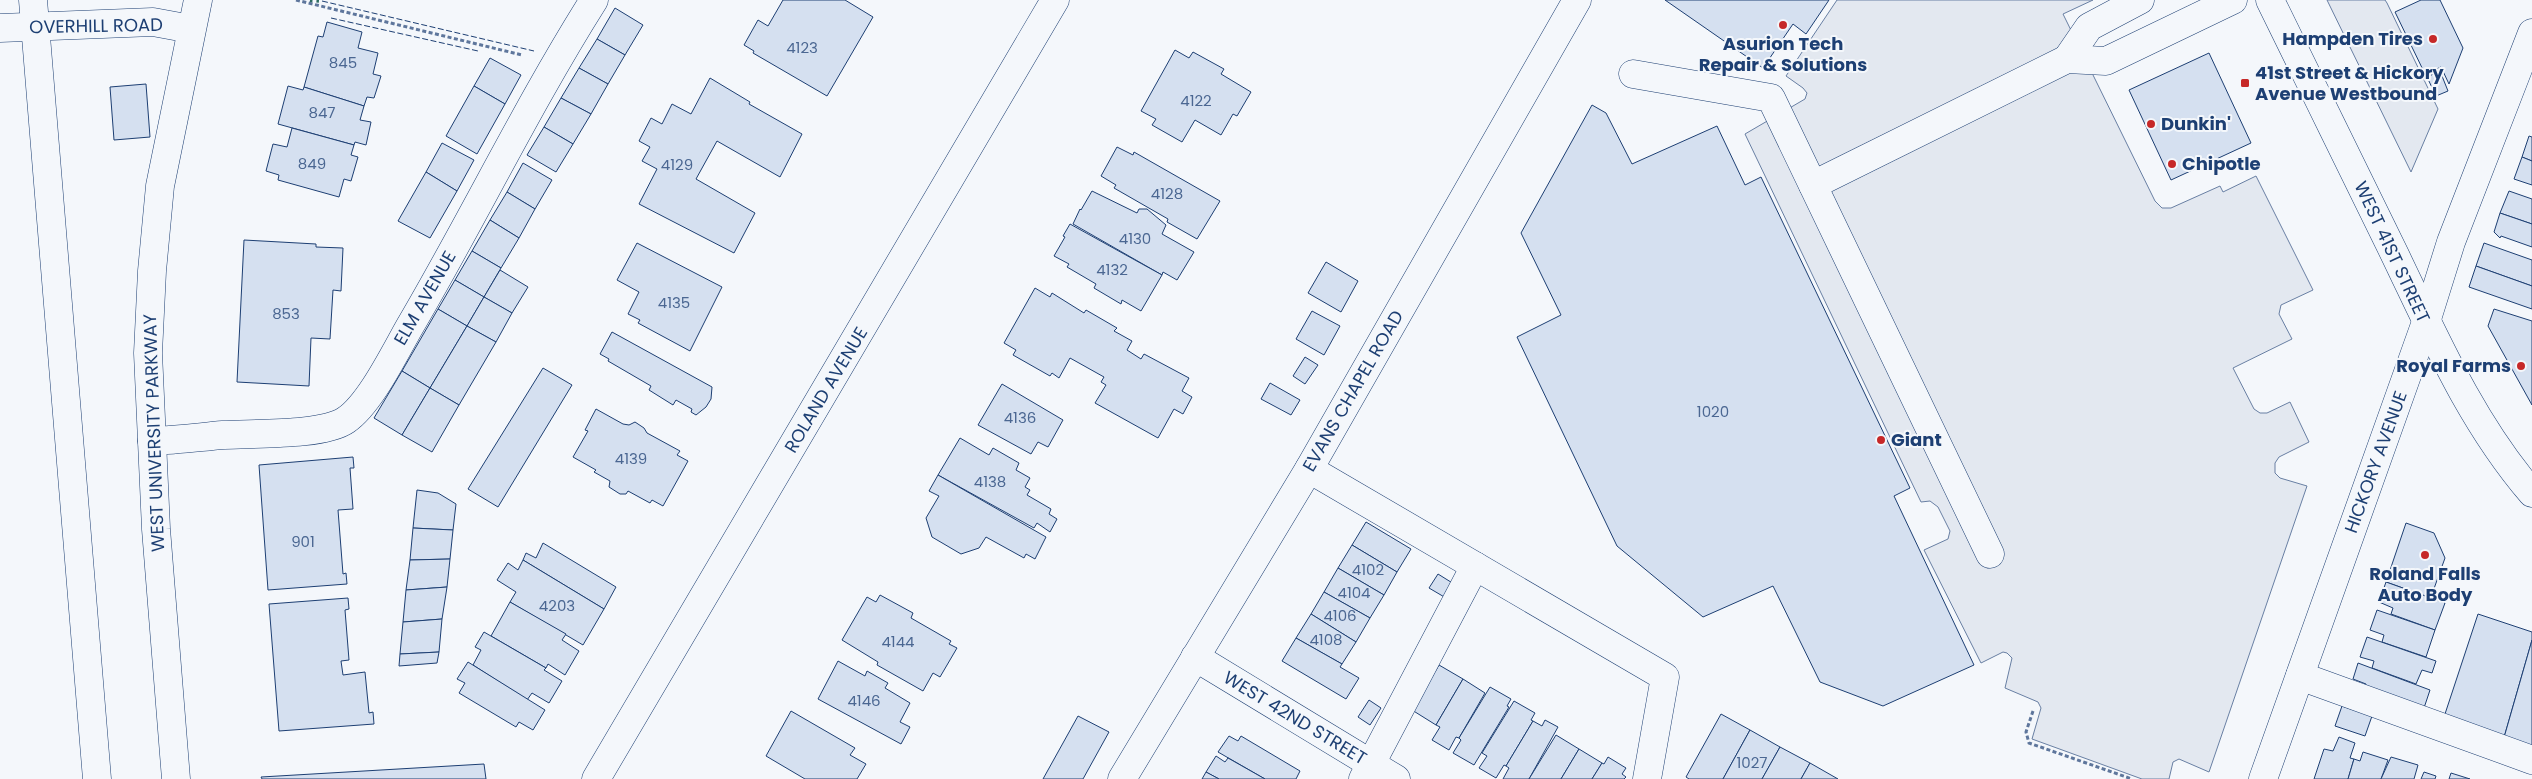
<svg xmlns="http://www.w3.org/2000/svg" width="2532" height="779" viewBox="0 0 2532 779" font-family="Poppins,sans-serif">
<style>
.parking{fill:#e3e8f0;stroke:#687fa3}
.building{fill:#d5e0f0;stroke:#1d3f73}
.lines{fill:none;stroke-linecap:round;stroke-linejoin:round}
.minor-casing{stroke:#1d3f73;stroke-width:29}
.major-casing{stroke:#1d3f73;stroke-width:29}
.path{stroke:#5e769c;stroke-width:3;stroke-dasharray:4 2.5;stroke-linecap:butt}
.minor{stroke:#f4f7fb;stroke-width:28}
.major{stroke:#f4f7fb;stroke-width:28}
.hedge{stroke:#2c6c60;stroke-width:4;stroke-dasharray:2.5 4;stroke-linecap:butt}
.fence{stroke:#1d3f73;stroke-width:1;stroke-dasharray:6 2.5;stroke-linecap:butt}
.poi-dot{fill:#c62828;stroke:#f4f7fb;stroke-width:2}
.labels{text-anchor:middle;stroke-width:4;stroke-linejoin:round;paint-order:stroke}
.number-label{font-size:15px;fill:#4b6792}
.street-label{font-size:18px;fill:#1d3f73;stroke:#f4f7fb}
.poi-label{font-size:18px;font-weight:bold;fill:#1d3f73;stroke:#f4f7fb;text-anchor:start}
</style>
<rect width="100%" height="100%" fill="#f4f7fb"/>
<g class="parking">
<path d="M 1837,0 L 2093,0 L 2063,14 L 2155,201 L 2162,208 L 2171,208 L 2220,186 L 2223,192 L 2256,176 L 2313,290 L 2281,305 L 2279,314 L 2292,339 L 2233,368 L 2254,409 L 2260,413 L 2267,413 L 2290,402 L 2309,442 L 2279,457 L 2275,463 L 2275,473 L 2280,478 L 2307,486 L 2209,772 L 2179,759 L 2173,762 L 2169,779 L 2142,779 L 2032,739 L 2041,708 L 2038,702 L 2005,688 L 2012,658 L 2007,653 L 2003,652 L 1981,663 L 1924,550 L 1948,539 L 1950,531 L 1938,507 L 1930,501 L 1921,502 L 1745,134 L 1805,99 L 1807,93 L 1803,88 L 1786,76 Z"/>
<path d="M 2327,0 L 2385,0 L 2387,3 L 2438,109 L 2411,172 Z"/>
</g>
<g class="building">
<path d="M 783,0 L 845,0 L 873,17 L 827,96 L 753,53 L 754,51 L 744,45 L 758,20 L 768,26 Z"/>
<path d="M 1665,0 L 1829,0 L 1806,34 L 1793,24 L 1763,68 Z"/>
<path d="M 2421,0 L 2440,0 L 2463,48 L 2449,84 L 2441,67 L 2425,74 L 2395,12 Z"/>
<path d="M 615,8 L 643,25 L 625,55 L 597,39 Z"/>
<path d="M 327,22 L 362,32 L 358,48 L 378,53 L 373,74 L 381,76 L 374,98 L 367,97 L 364,106 L 304,87 L 318,36 L 323,37 Z"/>
<path d="M 597,39 L 625,55 L 608,84 L 579,68 Z"/>
<path d="M 1175,50 L 1189,58 L 1193,52 L 1224,69 L 1221,74 L 1251,92 L 1237,116 L 1233,114 L 1221,135 L 1195,120 L 1182,142 L 1152,125 L 1156,119 L 1141,111 Z"/>
<path d="M 2209,53 L 2251,143 L 2171,180 L 2129,90 Z"/>
<path d="M 490,58 L 521,75 L 505,104 L 474,86 Z"/>
<path d="M 579,68 L 608,84 L 591,114 L 561,98 Z"/>
<path d="M 2440,71 L 2448,91 L 2436,96 L 2427,77 Z"/>
<path d="M 710,78 L 750,102 L 749,104 L 802,134 L 780,177 L 717,141 L 696,179 L 755,213 L 734,253 L 639,204 L 657,169 L 642,161 L 650,147 L 639,141 L 651,118 L 662,124 L 672,104 L 691,114 Z"/>
<path d="M 146,84 L 150,137 L 114,140 L 110,87 Z"/>
<path d="M 288,86 L 303,90 L 304,87 L 364,106 L 360,120 L 371,122 L 366,145 L 355,142 L 354,145 L 278,124 Z"/>
<path d="M 474,86 L 505,104 L 477,154 L 446,136 Z"/>
<path d="M 561,98 L 591,114 L 573,144 L 544,127 Z"/>
<path d="M 1592,105 L 1606,113 L 1632,164 L 1717,126 L 1745,185 L 1761,177 L 1910,488 L 1894,496 L 1974,665 L 1883,706 L 1820,682 L 1773,586 L 1703,617 L 1617,546 L 1517,337 L 1561,315 L 1521,233 Z"/>
<path d="M 544,127 L 573,144 L 556,172 L 527,155 Z"/>
<path d="M 292,128 L 354,145 L 351,155 L 358,157 L 351,181 L 344,179 L 339,197 L 278,180 L 279,175 L 266,171 L 273,144 L 287,147 Z"/>
<path d="M 2529,136 L 2532,137 L 2532,161 L 2522,157 Z"/>
<path d="M 442,143 L 474,160 L 457,191 L 426,172 Z"/>
<path d="M 1117,147 L 1133,155 L 1134,152 L 1220,201 L 1197,239 L 1167,222 L 1168,219 L 1114,188 L 1116,185 L 1101,176 Z"/>
<path d="M 2522,157 L 2532,161 L 2532,185 L 2514,179 Z"/>
<path d="M 523,163 L 552,180 L 535,209 L 507,192 Z"/>
<path d="M 426,172 L 457,191 L 430,238 L 398,221 Z"/>
<path d="M 1092,191 L 1137,213 L 1139,209 L 1147,209 L 1166,225 L 1162,234 L 1194,252 L 1177,280 L 1163,272 L 1162,275 L 1073,224 L 1080,209 L 1081,210 Z"/>
<path d="M 2509,191 L 2532,199 L 2532,224 L 2500,213 Z"/>
<path d="M 507,192 L 535,209 L 519,238 L 490,220 Z"/>
<path d="M 2500,213 L 2532,224 L 2532,247 L 2501,236 L 2500,238 L 2494,232 Z"/>
<path d="M 490,220 L 519,238 L 501,268 L 472,251 Z"/>
<path d="M 1070,224 L 1162,275 L 1141,311 L 1122,300 L 1121,304 L 1094,288 L 1096,284 L 1067,267 L 1069,264 L 1054,256 L 1065,237 L 1063,236 Z"/>
<path d="M 244,240 L 316,244 L 316,247 L 343,248 L 341,291 L 333,290 L 330,339 L 311,338 L 309,386 L 237,382 Z"/>
<path d="M 637,243 L 722,287 L 690,351 L 638,323 L 640,320 L 628,314 L 639,292 L 617,280 Z"/>
<path d="M 2484,243 L 2532,260 L 2532,286 L 2476,266 Z"/>
<path d="M 472,251 L 501,268 L 484,297 L 455,280 Z"/>
<path d="M 1326,262 L 1358,281 L 1341,312 L 1308,293 Z"/>
<path d="M 2476,266 L 2532,286 L 2532,309 L 2469,287 Z"/>
<path d="M 500,270 L 528,287 L 512,313 L 484,297 Z"/>
<path d="M 455,280 L 484,297 L 467,326 L 438,309 Z"/>
<path d="M 1035,288 L 1050,297 L 1052,293 L 1084,313 L 1086,310 L 1117,328 L 1114,331 L 1132,341 L 1127,350 L 1141,359 L 1144,354 L 1189,378 L 1182,391 L 1192,397 L 1183,414 L 1174,409 L 1158,438 L 1095,403 L 1106,385 L 1101,382 L 1104,377 L 1070,358 L 1059,378 L 1052,373 L 1050,376 L 1013,355 L 1016,350 L 1004,343 Z"/>
<path d="M 484,297 L 512,313 L 496,342 L 467,326 Z"/>
<path d="M 438,309 L 467,326 L 430,388 L 402,371 Z"/>
<path d="M 2494,309 L 2532,321 L 2532,405 L 2488,326 Z"/>
<path d="M 1312,311 L 1340,326 L 1324,355 L 1296,339 Z"/>
<path d="M 467,326 L 496,342 L 459,405 L 430,388 Z"/>
<path d="M 612,332 L 712,387 L 711,399 L 706,407 L 696,415 L 691,412 L 692,409 L 676,400 L 673,405 L 649,390 L 651,386 L 608,361 L 609,359 L 600,354 Z"/>
<path d="M 1305,357 L 1318,365 L 1305,384 L 1293,376 Z"/>
<path d="M 543,368 L 572,385 L 498,507 L 468,489 Z"/>
<path d="M 402,371 L 430,388 L 402,435 L 374,418 Z"/>
<path d="M 1270,383 L 1300,400 L 1291,415 L 1261,399 Z"/>
<path d="M 1002,384 L 1063,420 L 1048,447 L 1038,442 L 1031,454 L 978,425 Z"/>
<path d="M 430,388 L 459,405 L 432,452 L 402,435 Z"/>
<path d="M 596,409 L 623,424 L 629,425 L 635,422 L 644,428 L 647,433 L 680,451 L 677,455 L 688,461 L 663,506 L 652,500 L 650,503 L 628,491 L 626,494 L 620,494 L 609,487 L 610,481 L 594,472 L 596,470 L 573,457 L 588,431 L 585,430 Z"/>
<path d="M 960,438 L 989,455 L 993,448 L 1019,463 L 1016,470 L 1030,478 L 1025,487 L 1030,490 L 1027,495 L 1051,509 L 1049,514 L 1057,519 L 1050,532 L 1037,523 L 1034,528 L 938,475 Z"/>
<path d="M 353,457 L 354,468 L 350,468 L 353,509 L 338,510 L 343,574 L 346,573 L 347,584 L 268,590 L 259,465 Z"/>
<path d="M 938,475 L 1046,537 L 1035,559 L 1026,554 L 1024,558 L 986,537 L 979,548 L 961,554 L 932,537 L 926,518 L 939,496 L 929,491 Z"/>
<path d="M 417,490 L 438,493 L 456,504 L 453,530 L 413,528 Z"/>
<path d="M 1366,522 L 1411,549 L 1397,572 L 1352,545 Z"/>
<path d="M 2406,523 L 2434,533 L 2445,558 L 2431,597 L 2445,603 L 2386,582 Z"/>
<path d="M 413,528 L 453,530 L 450,559 L 410,560 Z"/>
<path d="M 543,543 L 616,587 L 604,609 L 523,560 L 526,553 L 536,558 Z"/>
<path d="M 1352,545 L 1397,572 L 1384,595 L 1338,568 Z"/>
<path d="M 450,559 L 447,587 L 406,590 L 410,560 Z"/>
<path d="M 523,560 L 604,609 L 583,645 L 510,602 L 516,592 L 497,580 L 508,563 L 518,570 Z"/>
<path d="M 1338,568 L 1384,595 L 1370,618 L 1324,592 Z"/>
<path d="M 1438,574 L 1454,584 L 1446,598 L 1429,588 Z"/>
<path d="M 2386,582 L 2445,603 L 2435,630 L 2391,614 L 2393,608 L 2379,602 Z"/>
<path d="M 447,587 L 442,619 L 403,622 L 406,590 Z"/>
<path d="M 1324,592 L 1370,618 L 1356,642 L 1311,614 Z"/>
<path d="M 880,595 L 913,613 L 911,618 L 951,641 L 949,644 L 957,648 L 940,677 L 933,673 L 923,691 L 877,665 L 878,662 L 842,640 L 867,597 L 876,602 Z"/>
<path d="M 348,598 L 349,609 L 345,610 L 349,660 L 341,661 L 343,675 L 365,672 L 369,713 L 373,712 L 374,724 L 279,731 L 269,604 Z"/>
<path d="M 510,602 L 566,634 L 562,640 L 579,651 L 565,675 L 548,664 L 546,668 L 491,636 Z"/>
<path d="M 2377,610 L 2435,630 L 2426,657 L 2382,642 L 2384,635 L 2370,630 Z"/>
<path d="M 1311,614 L 1356,642 L 1342,664 L 1296,638 Z"/>
<path d="M 2478,614 L 2532,632 L 2532,640 L 2503,741 L 2443,720 Z"/>
<path d="M 442,619 L 439,652 L 400,654 L 403,622 Z"/>
<path d="M 484,632 L 546,668 L 544,670 L 562,681 L 549,703 L 532,693 L 527,700 L 473,665 L 481,650 L 475,647 Z"/>
<path d="M 2367,637 L 2436,661 L 2432,673 L 2422,670 L 2416,684 L 2372,668 L 2374,661 L 2360,657 Z"/>
<path d="M 1296,638 L 1342,664 L 1340,667 L 1359,678 L 1346,699 L 1282,661 Z"/>
<path d="M 2532,640 L 2532,751 L 2503,741 Z"/>
<path d="M 439,652 L 437,663 L 399,666 L 400,654 Z"/>
<path d="M 838,661 L 865,676 L 867,671 L 888,683 L 885,688 L 910,703 L 900,722 L 910,727 L 901,744 L 818,699 Z"/>
<path d="M 468,662 L 545,710 L 533,730 L 519,722 L 516,727 L 459,693 L 465,683 L 457,679 Z"/>
<path d="M 2358,663 L 2430,690 L 2422,714 L 2363,693 L 2366,684 L 2353,679 Z"/>
<path d="M 1439,665 L 1463,679 L 1436,725 L 1412,710 Z"/>
<path d="M 1463,679 L 1485,693 L 1459,738 L 1456,737 L 1449,750 L 1432,740 L 1440,727 L 1436,725 Z"/>
<path d="M 1490,687 L 1511,699 L 1507,706 L 1509,707 L 1474,765 L 1453,753 L 1461,740 L 1459,738 Z"/>
<path d="M 1369,700 L 1381,708 L 1370,725 L 1358,717 Z"/>
<path d="M 1514,701 L 1535,713 L 1531,720 L 1533,721 L 1506,766 L 1504,765 L 1496,778 L 1479,768 L 1487,756 L 1482,753 Z"/>
<path d="M 2342,706 L 2372,716 L 2365,736 L 2335,726 Z"/>
<path d="M 791,711 L 855,748 L 850,755 L 866,764 L 857,779 L 805,779 L 766,756 Z"/>
<path d="M 1721,714 L 1750,730 L 1723,779 L 1689,779 L 1686,777 Z"/>
<path d="M 1078,716 L 1109,732 L 1083,779 L 1043,779 Z"/>
<path d="M 1545,720 L 1558,727 L 1529,779 L 1503,779 L 1509,768 L 1506,766 L 1533,721 L 1542,726 Z"/>
<path d="M 1750,730 L 1780,747 L 1762,779 L 1723,779 Z"/>
<path d="M 1556,735 L 1579,749 L 1561,779 L 1529,779 Z"/>
<path d="M 1229,736 L 1238,741 L 1241,736 L 1300,771 L 1296,779 L 1265,779 L 1218,752 Z"/>
<path d="M 2339,737 L 2355,743 L 2350,758 L 2354,759 L 2348,779 L 2314,779 L 2324,749 L 2333,751 Z"/>
<path d="M 1780,747 L 1810,763 L 1801,779 L 1762,779 Z"/>
<path d="M 1579,749 L 1602,763 L 1592,779 L 1561,779 Z"/>
<path d="M 2363,752 L 2388,760 L 2381,779 L 2348,779 L 2354,759 L 2360,761 Z"/>
<path d="M 1216,756 L 1225,762 L 1228,758 L 1265,779 L 1219,779 L 1206,772 Z"/>
<path d="M 1608,757 L 1626,768 L 1622,774 L 1626,777 L 1624,779 L 1592,779 L 1602,763 L 1604,764 Z"/>
<path d="M 2391,757 L 2418,765 L 2414,779 L 2381,779 Z"/>
<path d="M 1810,763 L 1838,779 L 1801,779 Z"/>
<path d="M 484,764 L 486,779 L 262,779 L 261,777 Z"/>
<path d="M 1206,772 L 1219,779 L 1202,779 Z"/>
<path d="M 2424,772 L 2436,776 L 2435,779 L 2421,779 Z"/>
<path d="M 2451,773 L 2470,779 L 2449,779 Z"/>
</g>
<g class="lines">
<g class="minor-casing">
<g id="minor">
<path d="M 0,28 L 153,22 L 191,29"/>
<path d="M 2067,59 L 2089,27 L 2140,0"/>
<path d="M 1633,74 L 1771,98 L 1990,554"/>
<path d="M 1813,185 L 2067,59 L 2106,61 L 2233,0"/>
<path d="M 152,441 C 176,440 200,437 223,435 C 253,433 323,436 346,420 C 370,404 395,352 410,326 C 473,219 527,106 594,0"/>
<path d="M 1309,469 L 1665,677 L 1647,779"/>
<path d="M 1195,657 L 1396,779"/>
<path d="M 2300,676 L 2532,760"/>
<path d="M 596,779 L 1055,0"/>
<path d="M 1122,779 L 1309,469 L 1577,0"/>
<path d="M 1363,779 L 1475,566"/>
<path d="M 2263,779 L 2426,322 L 2451,242 L 2532,33"/>
</g>
</g>
<g class="major-casing">
<g id="major">
<path d="M 33,0 L 97,779"/>
<path d="M 2270,0 C 2312,85 2353,170 2395,255 C 2435,338 2471,422 2532,493"/>
<path d="M 176,779 L 156,529 L 148,353 L 152,271 L 160,186 L 198,0"/>
</g>
</g>
<g class="path">
<path d="M 296,0 L 522,55"/>
<path d="M 2033,711 L 2026,732 L 2029,743 L 2132,779"/>
</g>
<use href="#minor" class="minor"/>
<use href="#major" class="major"/>
<path class="hedge" d="M 310,0 L 322,1"/>
<g class="fence">
<path d="M 322,1 L 534,51"/>
<path d="M 331,18 L 478,51"/>
</g>
</g>
<g class="poi-dot">
<circle cx="1783" cy="25" r="5"/>
<circle cx="2433" cy="39" r="5"/>
<rect x="2240" y="78" width="10" height="10" rx="2.5"/>
<circle cx="2151" cy="124" r="5"/>
<circle cx="2172" cy="164" r="5"/>
<circle cx="2521" cy="366" r="5"/>
<circle cx="1881" cy="440" r="5"/>
<circle cx="2425" cy="555" r="5"/>
</g>
<g class="labels">
<g class="number-label">
<text x="802" y="53">4123</text>
<text x="343" y="68">845</text>
<text x="1196" y="106">4122</text>
<text x="322" y="118">847</text>
<text x="312" y="169">849</text>
<text x="677" y="170">4129</text>
<text x="1167" y="199">4128</text>
<text x="1135" y="244">4130</text>
<text x="1112" y="275">4132</text>
<text x="674" y="308">4135</text>
<text x="286" y="319">853</text>
<text x="1713" y="417">1020</text>
<text x="1020" y="423">4136</text>
<text x="631" y="464">4139</text>
<text x="990" y="487">4138</text>
<text x="303" y="547">901</text>
<text x="1368" y="575">4102</text>
<text x="1354" y="598">4104</text>
<text x="557" y="611">4203</text>
<text x="1340" y="621">4106</text>
<text x="1326" y="645">4108</text>
<text x="898" y="647">4144</text>
<text x="864" y="706">4146</text>
<text x="1752" y="768">1027</text>
</g>
<g class="street-label">
<text transform="translate(96 26) rotate(-1)" y="6">OVERHILL ROAD</text>
<text transform="translate(2392 252) rotate(65)" y="6">WEST 41ST STREET</text>
<text transform="translate(425 298) rotate(-60)" y="6">ELM AVENUE</text>
<text transform="translate(826 390) rotate(-59)" y="6">ROLAND AVENUE</text>
<text transform="translate(1353 391) rotate(-60)" y="6">EVANS CHAPEL ROAD</text>
<text transform="translate(154 433) rotate(-92)" y="6">WEST UNIVERSITY PARKWAY</text>
<text transform="translate(2376 462) rotate(-70)" y="6">HICKORY AVENUE</text>
<text transform="translate(1295 718) rotate(31)" y="6">WEST 42ND STREET</text>
</g>
<g class="poi-label">
<text x="2423" y="45" text-anchor="end">Hampden Tires</text>
<text x="1783" y="50" text-anchor="middle">Asurion Tech<tspan x="1783" dy="21">Repair &amp; Solutions</tspan></text>
<text x="2255" y="79">41st Street &amp; Hickory<tspan x="2255" dy="21">Avenue Westbound</tspan></text>
<text x="2161" y="130">Dunkin'</text>
<text x="2182" y="170">Chipotle</text>
<text x="2511" y="372" text-anchor="end">Royal Farms</text>
<text x="1891" y="446">Giant</text>
<text x="2425" y="580" text-anchor="middle">Roland Falls<tspan x="2425" dy="21">Auto Body</tspan></text>
</g>
</g>
</svg>
